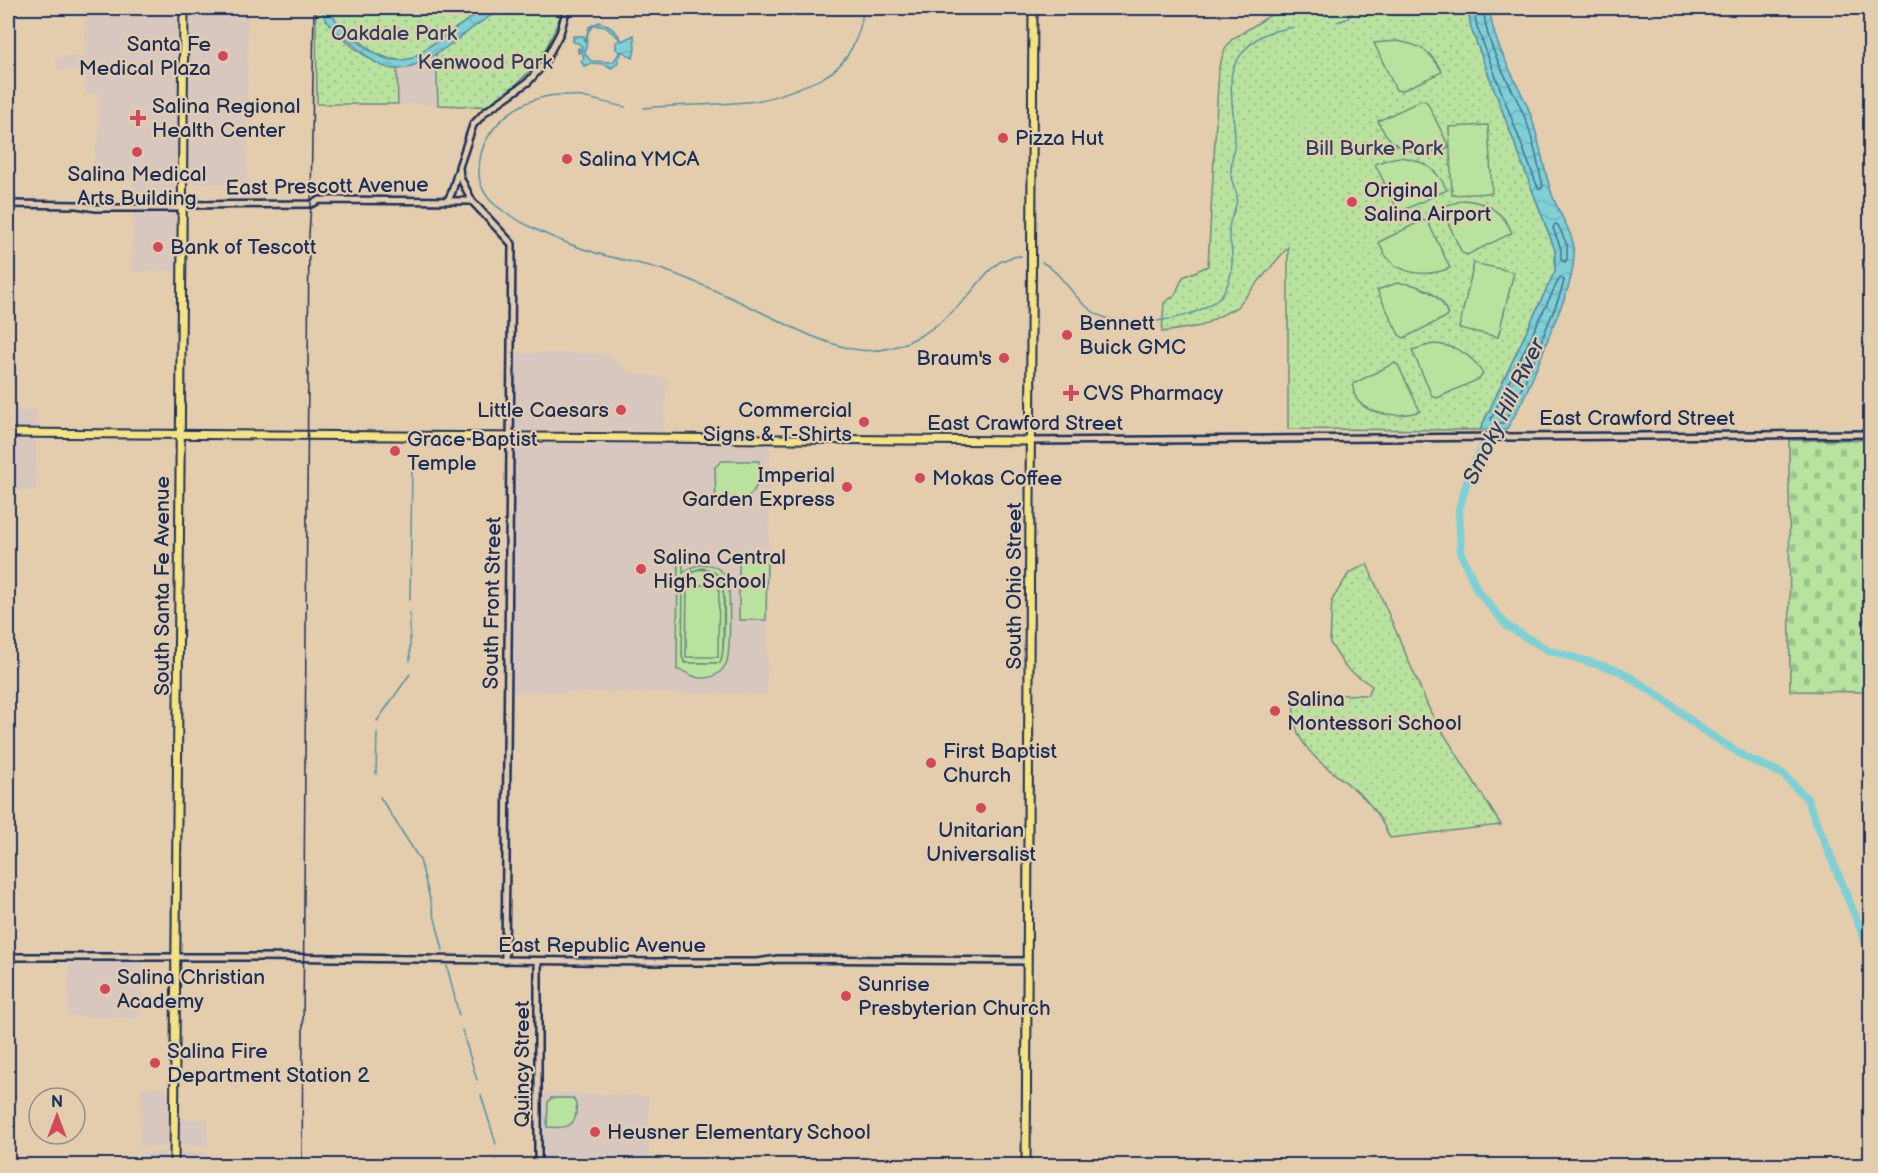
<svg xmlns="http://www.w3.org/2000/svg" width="1878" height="1173" viewBox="0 0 1878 1173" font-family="'Balsamiq Sans',sans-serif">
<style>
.built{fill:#d8c7bf}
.cemetery{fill:url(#cemetery-stones);stroke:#6a887e;stroke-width:1.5}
.park{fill:url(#park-dots);stroke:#6a887e;stroke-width:1.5}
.pitch{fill:#b9e29f;stroke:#6a887e;stroke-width:1.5;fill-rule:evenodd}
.water{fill:url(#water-waves);stroke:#5690a6;stroke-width:1.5;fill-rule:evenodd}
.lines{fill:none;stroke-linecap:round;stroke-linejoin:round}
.shore{stroke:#436f8e;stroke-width:1.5}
.stream{stroke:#5690a6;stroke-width:1.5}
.river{stroke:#7ed0d6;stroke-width:8}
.minor-casing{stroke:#1b2f5e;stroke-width:10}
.major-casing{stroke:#1b2f5e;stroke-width:11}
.minor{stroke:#e3cdac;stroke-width:5}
.major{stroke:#f5e382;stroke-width:7}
.rail{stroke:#1b2f5e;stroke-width:1.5}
.poi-dot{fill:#d1495b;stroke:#e3cdac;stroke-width:2}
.labels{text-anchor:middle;stroke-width:4.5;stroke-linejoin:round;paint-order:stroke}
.park-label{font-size:21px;fill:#2b4164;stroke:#e3cdac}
.poi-label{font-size:21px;fill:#1b2f5e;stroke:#e3cdac;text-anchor:start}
.street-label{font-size:21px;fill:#1b2f5e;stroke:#e3cdac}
.water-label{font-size:22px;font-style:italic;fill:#253f6a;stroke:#e3cdac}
</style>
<defs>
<pattern id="cemetery-stones" width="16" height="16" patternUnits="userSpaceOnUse" patternTransform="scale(1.5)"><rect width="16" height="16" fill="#b9e29f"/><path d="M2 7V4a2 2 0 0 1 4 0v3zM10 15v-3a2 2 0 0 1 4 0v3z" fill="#9ec28b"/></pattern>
<pattern id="park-dots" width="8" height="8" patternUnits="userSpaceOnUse" patternTransform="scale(1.5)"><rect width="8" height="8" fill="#b9e29f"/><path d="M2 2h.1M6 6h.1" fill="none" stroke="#9ec28b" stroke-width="1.8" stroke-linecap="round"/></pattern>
<pattern id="water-waves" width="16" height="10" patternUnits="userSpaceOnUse" patternTransform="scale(1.5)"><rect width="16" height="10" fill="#7ed0d6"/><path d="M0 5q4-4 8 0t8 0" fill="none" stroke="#6cb3ba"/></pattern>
</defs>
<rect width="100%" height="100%" fill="#e3cdac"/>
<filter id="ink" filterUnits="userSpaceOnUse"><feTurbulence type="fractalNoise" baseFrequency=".0167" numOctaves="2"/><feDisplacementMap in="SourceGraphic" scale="12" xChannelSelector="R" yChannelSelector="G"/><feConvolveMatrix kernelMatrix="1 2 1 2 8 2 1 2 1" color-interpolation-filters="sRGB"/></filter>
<g filter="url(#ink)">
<g class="built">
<path d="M 55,8 L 248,8 L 247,184 L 188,184 L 189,32 L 178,32 L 176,203 L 133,205 L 133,180 L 99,180 L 99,171 L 95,171 L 95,142 L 98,142 L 99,93 L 85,93 L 85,70 L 56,69 L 56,56 L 85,57 L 85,9 L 55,9 Z"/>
<path d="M 436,54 L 438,105 L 398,104 L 397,69 L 420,64 Z"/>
<path d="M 133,210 L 175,212 L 176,271 L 132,272 Z"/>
<path d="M 516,353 L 604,353 L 629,372 L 667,378 L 664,429 L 662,431 L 519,430 L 515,428 Z"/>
<path d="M 8,409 L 37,410 L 36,428 L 8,427 Z"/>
<path d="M 36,439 L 36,491 L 8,491 L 8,440 Z"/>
<path d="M 597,442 L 768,446 L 770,448 L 767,694 L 512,692 L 514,447 L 519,443 Z"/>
<path d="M 69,961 L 142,961 L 141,1018 L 68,1016 Z"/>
<path d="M 141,1088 L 163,1088 L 168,1091 L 167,1144 L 165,1146 L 140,1147 Z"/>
<path d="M 543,1092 L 649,1096 L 649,1165 L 541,1166 Z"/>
<path d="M 180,1119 L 208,1119 L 208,1147 L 185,1146 L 180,1144 Z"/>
<path d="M 140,1152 L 166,1153 L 168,1165 L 140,1165 Z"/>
<path d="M 184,1152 L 208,1153 L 208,1165 L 180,1165 L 180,1155 Z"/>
</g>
<path class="cemetery" d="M 1789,440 L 1870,440 L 1870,692 L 1790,691 Z"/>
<g class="park">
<path d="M 316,8 L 321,8 C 326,30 375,69 397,69 L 398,104 L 317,104 Z"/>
<path d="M 327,8 L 485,8 L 412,58 L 405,60 L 390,59 L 373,52 L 333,18 Z"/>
<path d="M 505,8 L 563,8 C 550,46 537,70 504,94 C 500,97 494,103 489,105 C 481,108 449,105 438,105 L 436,54 L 490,14 Z"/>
<path d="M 1276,8 L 1468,8 L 1471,28 L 1555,250 L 1555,271 L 1480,430 L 1288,429 L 1288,247 L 1237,307 L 1201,326 L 1162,332 L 1164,303 L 1175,295 L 1183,277 L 1208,266 L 1219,67 L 1225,49 L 1231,40 L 1274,13 Z"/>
<path d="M 1367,564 L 1431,713 L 1501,825 L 1390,838 C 1384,824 1376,811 1365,799 C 1344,777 1313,764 1299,735 C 1293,723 1294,708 1293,694 L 1368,695 L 1372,686 L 1346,668 L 1330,643 L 1332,600 L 1349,573 Z"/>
<path d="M 699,569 L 715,572 L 720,578 L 724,590 L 723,652 L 720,663 L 685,663 L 682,657 L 682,586 L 687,576 Z"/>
</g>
<g class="pitch">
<path d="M 1397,41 C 1421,45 1431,51 1442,72 L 1401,91 L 1396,90 L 1374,43 Z"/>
<path d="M 1422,100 L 1427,102 L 1449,147 C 1420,160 1391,151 1378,121 Z"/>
<path d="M 1488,125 L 1492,193 L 1452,195 L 1449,127 Z"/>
<path d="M 1400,157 C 1424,160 1437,169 1447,190 L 1404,210 L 1397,208 L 1375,164 L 1389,159 Z"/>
<path d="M 1464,200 C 1487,202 1504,212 1512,233 L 1467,255 L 1462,253 L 1441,207 Z"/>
<path d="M 1423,220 L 1428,222 L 1450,268 C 1423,279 1389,274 1379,242 Z"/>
<path d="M 1474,263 L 1514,272 L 1498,337 L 1459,328 Z"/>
<path d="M 1397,283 C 1418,283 1443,294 1448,316 L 1404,338 L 1399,335 L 1377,290 Z"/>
<path d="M 1433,344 C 1455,345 1472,354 1483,374 L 1479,379 L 1437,398 L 1432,396 L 1412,350 Z"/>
<path d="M 1394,363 L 1398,365 L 1420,411 C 1398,419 1352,416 1353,384 Z"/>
<path d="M 722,461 L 759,461 C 763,492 746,505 716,505 L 715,467 Z"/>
<path d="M 678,549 L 682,549 L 683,573 C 700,559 720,562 729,583 C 729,599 732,652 726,664 C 721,673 713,678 703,678 C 692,679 686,670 677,670 ZM 702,568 C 711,569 717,572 721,580 C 726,589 725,655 720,663 L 685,663 L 682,657 L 683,582 L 693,571 Z"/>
<path d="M 739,552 L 767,552 L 766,620 L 739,620 Z"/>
<path d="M 687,585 L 719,585 L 718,657 L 686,657 Z"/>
<path d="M 551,1098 L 573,1098 C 576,1103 577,1106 576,1113 C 575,1129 560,1128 547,1127 L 548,1102 Z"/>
</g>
<g class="water">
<path d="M 321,8 L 329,8 C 334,24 368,52 384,58 C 394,61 403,61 412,58 L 486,8 L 504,8 C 472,23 426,72 393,69 C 378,67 365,55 354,45 C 341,35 325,25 321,8 Z"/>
<path d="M 1468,8 L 1490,8 C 1492,47 1517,78 1530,113 C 1540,140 1543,170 1553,197 C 1559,214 1574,234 1574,252 C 1574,279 1563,302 1553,326 C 1539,362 1527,397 1506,430 L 1480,430 L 1555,271 L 1555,250 L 1471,28 Z"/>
<path d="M 599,22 C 607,24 618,32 622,41 L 634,35 L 635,49 L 633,58 L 622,51 L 617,64 L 611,68 C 604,62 591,63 584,66 L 581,61 L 584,59 L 582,51 L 578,53 L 578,48 L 581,49 L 582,47 L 578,43 L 573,42 L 573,36 L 584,36 L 585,42 L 589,27 ZM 594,25 L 605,27 L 619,38 L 619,41 L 616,42 L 616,49 L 620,52 L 613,62 L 591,61 L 585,54 L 588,32 Z"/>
</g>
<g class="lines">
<g class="shore">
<path d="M 1474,8 L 1477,27 L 1538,188 L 1541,189 L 1543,186 C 1537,162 1533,135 1523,113 C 1509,80 1484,45 1484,8"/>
<path d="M 1555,224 L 1558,225 L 1567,245 L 1567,259 L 1565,262 L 1561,260 L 1561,249 L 1553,228 Z"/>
<path d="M 1560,277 L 1564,280 C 1561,296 1554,309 1548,324 C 1534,358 1523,392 1503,423 L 1493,423 L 1491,419 Z"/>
</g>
<g class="stream">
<path d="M 1337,22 L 1347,19 L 1356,8"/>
<path d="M 625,107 C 599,102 575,92 549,96 C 511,103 478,133 479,173 C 479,184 485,196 494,204 C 519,225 566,244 596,253 C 622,261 650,264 675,274 C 706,286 737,300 767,315 C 796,329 828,346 860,350 C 901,355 940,327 966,298 C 984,279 993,257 1021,256"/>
<path d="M 644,108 C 681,104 718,106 755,101 C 770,99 785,93 799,88 C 807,84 817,82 824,77 C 848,65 862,33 863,8"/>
<path d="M 1042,262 C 1067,276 1077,309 1106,318 C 1131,325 1159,322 1183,316 C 1217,306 1233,292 1232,256 C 1232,247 1229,238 1229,229 C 1229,218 1237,209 1237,198 C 1237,190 1232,184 1231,177 C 1230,163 1235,149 1235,136 C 1235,128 1233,121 1233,113 C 1232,105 1230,80 1232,72 C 1236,57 1253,38 1268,33 C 1276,30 1286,29 1294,27"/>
<path d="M 410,600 L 412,470"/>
<path d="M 410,613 L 410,661"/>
<path d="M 377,721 L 410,674"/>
<path d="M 376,774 L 377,733"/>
<path d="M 380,797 L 420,860 L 443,950"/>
<path d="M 447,966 L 459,1015"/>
<path d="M 462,1030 L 477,1080"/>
<path d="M 481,1095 L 496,1144"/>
<path d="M 496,1160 L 498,1166"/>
</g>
<path class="river" d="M 1495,423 L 1470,472 L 1459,509 L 1461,553 L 1477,590 L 1507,626 L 1548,650 L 1620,671 L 1661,697 L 1703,730 L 1747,758 L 1783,774 L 1807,799 L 1870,952"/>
<g class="minor-casing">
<g id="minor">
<path d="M 448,200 L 452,192 L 458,171"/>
<path d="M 8,204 L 77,205 L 96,208 L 182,208"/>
<path d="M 182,205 L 311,204 L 320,200 L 472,201"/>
<path d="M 1031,441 L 1870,434"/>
<path d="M 8,957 L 259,957 L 653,962 L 757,962 L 778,959 L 1027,961"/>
<path d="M 505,961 L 512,244 L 472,201 L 460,177 L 459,167 L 473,125 L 485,112 L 528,82 L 543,65 L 560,33 L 567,8"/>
<path d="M 538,1166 L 538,962"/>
</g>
</g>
<g class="major-casing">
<g id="major">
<path d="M 8,433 L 1031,441"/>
<path d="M 174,1166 L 184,8"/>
<path d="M 1026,1166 L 1033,8"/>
</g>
</g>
<use href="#minor" class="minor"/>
<use href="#major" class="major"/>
<path class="rail" d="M 302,1166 L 309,234 L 311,204 L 314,8"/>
</g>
</g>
<g class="poi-dot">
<circle cx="223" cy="56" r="6"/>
<path d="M135 109h6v6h6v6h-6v6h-6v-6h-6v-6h6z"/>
<circle cx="1003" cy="138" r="6"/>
<circle cx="137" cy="152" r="6"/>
<circle cx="567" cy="159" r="6"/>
<circle cx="1352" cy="202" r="6"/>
<circle cx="158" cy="247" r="6"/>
<circle cx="1067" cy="335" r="6"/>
<circle cx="1004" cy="358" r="6"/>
<path d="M1068 384h6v6h6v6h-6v6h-6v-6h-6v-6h6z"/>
<circle cx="621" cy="410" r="6"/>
<circle cx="864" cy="422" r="6"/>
<circle cx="395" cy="451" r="6"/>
<circle cx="920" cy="478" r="6"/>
<circle cx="847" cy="487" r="6"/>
<circle cx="641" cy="569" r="6"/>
<circle cx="1275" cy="711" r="6"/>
<circle cx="931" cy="763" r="6"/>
<circle cx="981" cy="808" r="6"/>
<circle cx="105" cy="989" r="6"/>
<circle cx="846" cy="996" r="6"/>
<circle cx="155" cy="1063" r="6"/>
<circle cx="595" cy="1132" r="6"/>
</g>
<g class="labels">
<g class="park-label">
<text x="394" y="40">Oakdale Park</text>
<text x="485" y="69">Kenwood Park</text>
<text x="1374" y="155">Bill Burke Park</text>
</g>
<g class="poi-label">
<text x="211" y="51" text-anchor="end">Santa Fe<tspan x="211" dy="24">Medical Plaza</tspan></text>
<text x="152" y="113">Salina Regional<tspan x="152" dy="24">Health Center</tspan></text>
<text x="1015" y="145">Pizza Hut</text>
<text x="579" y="166">Salina YMCA</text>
<text x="137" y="181" text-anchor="middle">Salina Medical<tspan x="137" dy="24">Arts Building</tspan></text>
<text x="1364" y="197">Original<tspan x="1364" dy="24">Salina Airport</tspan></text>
<text x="170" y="254">Bank of Tescott</text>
<text x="1079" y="330">Bennett<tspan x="1079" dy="24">Buick GMC</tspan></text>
<text x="992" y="365" text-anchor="end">Braum's</text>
<text x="1083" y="400">CVS Pharmacy</text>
<text x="609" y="417" text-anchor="end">Little Caesars</text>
<text x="852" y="417" text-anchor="end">Commercial<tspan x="852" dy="24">Signs &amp; T-Shirts</tspan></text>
<text x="407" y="446">Grace Baptist<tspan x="407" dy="24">Temple</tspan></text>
<text x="835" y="482" text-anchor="end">Imperial<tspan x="835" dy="24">Garden Express</tspan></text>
<text x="932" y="485">Mokas Coffee</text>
<text x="653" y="564">Salina Central<tspan x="653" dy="24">High School</tspan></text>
<text x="1287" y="706">Salina<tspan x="1287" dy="24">Montessori School</tspan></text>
<text x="943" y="758">First Baptist<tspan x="943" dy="24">Church</tspan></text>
<text x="981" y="837" text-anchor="middle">Unitarian<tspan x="981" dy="24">Universalist</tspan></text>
<text x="117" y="984">Salina Christian<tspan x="117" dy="24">Academy</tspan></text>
<text x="858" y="991">Sunrise<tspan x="858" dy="24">Presbyterian Church</tspan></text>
<text x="167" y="1058">Salina Fire<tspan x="167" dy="24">Department Station 2</tspan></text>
<text x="607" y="1139">Heusner Elementary School</text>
</g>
<g class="street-label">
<text transform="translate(327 186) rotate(-1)" y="7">East Prescott Avenue</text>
<text x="1637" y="425">East Crawford Street</text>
<text x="1025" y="430">East Crawford Street</text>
<text transform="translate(162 586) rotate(-90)" y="7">South Santa Fe Avenue</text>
<text transform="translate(1014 586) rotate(-90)" y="7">South Ohio Street</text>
<text transform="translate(492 603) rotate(-89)" y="7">South Front Street</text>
<text x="602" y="952">East Republic Avenue</text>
<text transform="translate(522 1064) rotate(-90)" y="7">Quincy Street</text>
</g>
<g class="water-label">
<text transform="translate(1503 411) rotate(-64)" y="8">Smoky Hill River</text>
</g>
</g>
<rect width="1878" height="1173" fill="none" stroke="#e3cdac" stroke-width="30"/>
<rect x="15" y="15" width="1848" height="1143" fill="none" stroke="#1b2f5e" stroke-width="2" filter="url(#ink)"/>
<g transform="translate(57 1116)"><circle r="28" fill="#e3cdac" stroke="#938e8d" stroke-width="1.5"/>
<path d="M0-4.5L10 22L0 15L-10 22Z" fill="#d1495b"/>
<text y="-9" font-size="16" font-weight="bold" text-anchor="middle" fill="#1b2f5e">N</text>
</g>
</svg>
